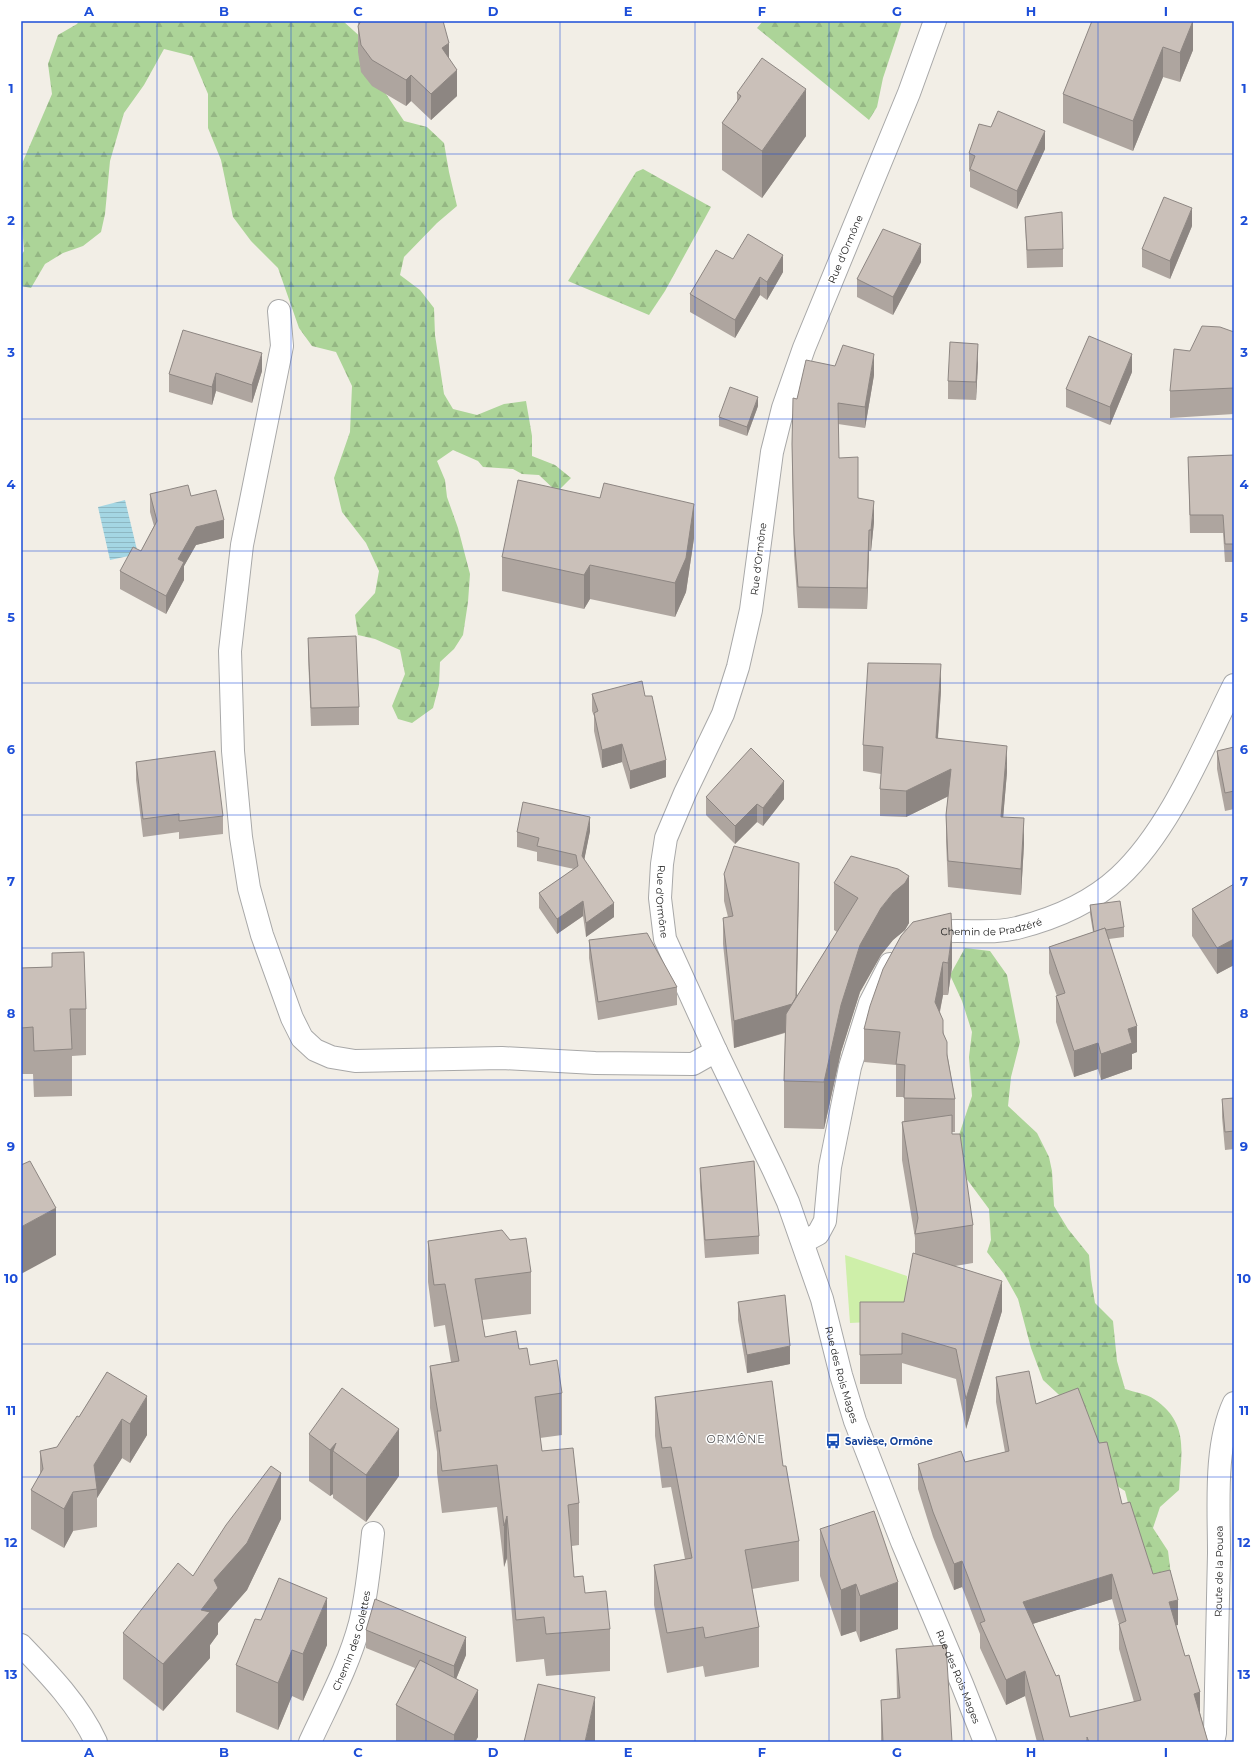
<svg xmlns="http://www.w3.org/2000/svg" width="1255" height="1763" viewBox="0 0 1255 1763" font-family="Montserrat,sans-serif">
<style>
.grass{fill:#ceefa9}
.forest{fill:url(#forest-firs)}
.water{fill:url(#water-rules)}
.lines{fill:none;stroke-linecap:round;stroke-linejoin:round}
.minor-casing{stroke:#a8a8a8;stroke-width:24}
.minor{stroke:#fff;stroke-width:22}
.wall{fill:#aea59f;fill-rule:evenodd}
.shaded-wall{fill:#8d8682}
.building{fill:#cac0b9;stroke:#8d8682;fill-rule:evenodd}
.grid{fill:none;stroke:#1d4ed8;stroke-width:1;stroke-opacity:0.55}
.labels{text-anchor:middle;stroke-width:3;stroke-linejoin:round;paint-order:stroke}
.street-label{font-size:10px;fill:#212121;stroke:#fff}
.transit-label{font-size:10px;font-weight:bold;fill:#164399;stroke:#fff;text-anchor:start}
.neighbourhood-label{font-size:11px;letter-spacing:1px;fill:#545454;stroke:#fff}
.neatline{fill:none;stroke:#1d4ed8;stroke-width:1.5}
.grid-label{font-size:13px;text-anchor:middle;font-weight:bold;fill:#1d4ed8}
</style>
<defs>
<pattern id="forest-firs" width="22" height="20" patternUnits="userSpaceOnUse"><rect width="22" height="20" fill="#acd498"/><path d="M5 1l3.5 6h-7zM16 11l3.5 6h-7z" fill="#94b683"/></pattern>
<pattern id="water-rules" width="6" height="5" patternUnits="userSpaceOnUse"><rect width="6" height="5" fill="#a4d6e3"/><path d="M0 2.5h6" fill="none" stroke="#8db7c2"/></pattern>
</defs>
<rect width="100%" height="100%" fill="#f2eee6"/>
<path class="grass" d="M 845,1255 L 907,1276 L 909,1320 L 850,1323 Z"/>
<g class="forest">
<path d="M 79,21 L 343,21 L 365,41 L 386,94 L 404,121 L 427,127 L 444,143 L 449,172 L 457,206 L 437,223 L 404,257 L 400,275 L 420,290 L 434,308 L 435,335 L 444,394 L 453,409 L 477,415 L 504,404 L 526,401 L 532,436 L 532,456 L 555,465 L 571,478 L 557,492 L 539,475 L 522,474 L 513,469 L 483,467 L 478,461 L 453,450 L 437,461 L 445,480 L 447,497 L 458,528 L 470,574 L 468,602 L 463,635 L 454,649 L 440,662 L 439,685 L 433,708 L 412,723 L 398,719 L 392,706 L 405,674 L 400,650 L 375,639 L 358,635 L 355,615 L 375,593 L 379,571 L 366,543 L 342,512 L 334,478 L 350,432 L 352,386 L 336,352 L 312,346 L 299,328 L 278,268 L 251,241 L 233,217 L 221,160 L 208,128 L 208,94 L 192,56 L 164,49 L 144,85 L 124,113 L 110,161 L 105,214 L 101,232 L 83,246 L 63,253 L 45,264 L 31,288 L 21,286 L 21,256 L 24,251 L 21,212 L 21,166 L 52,94 L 48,64 L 58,35 L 77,24 Z"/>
<path d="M 763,21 L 902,21 L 883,78 L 877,107 L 869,120 L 757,28 Z"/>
<path d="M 643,169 L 711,207 L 665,291 L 649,315 L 568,281 L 636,172 Z"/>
<path d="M 965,948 L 990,951 L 1007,975 L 1020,1042 L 1011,1077 L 1008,1106 L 1037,1133 L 1049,1157 L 1052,1171 L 1054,1206 L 1068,1229 L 1089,1255 L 1091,1279 L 1095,1303 L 1113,1321 L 1117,1361 L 1125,1389 C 1134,1392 1147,1394 1154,1399 C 1190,1423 1181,1453 1179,1490 L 1160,1507 L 1153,1528 L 1168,1551 L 1172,1583 L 1154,1575 L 1139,1546 L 1125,1491 L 1100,1475 L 1102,1449 L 1085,1419 L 1043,1380 L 1031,1348 L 1018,1299 L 1004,1274 L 987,1252 L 991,1240 L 989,1209 L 966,1178 L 952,1156 L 972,1096 L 969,1057 L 972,1032 L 962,1001 L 950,975 Z"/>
</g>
<path class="water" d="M 125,500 L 138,554 L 110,560 L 98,507 Z"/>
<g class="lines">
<g class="minor-casing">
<g id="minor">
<path id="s1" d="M 935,21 L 909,93 L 804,348 L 783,408 L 772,452 L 751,610 L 738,667 L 723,714 L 685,793 L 666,838 L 662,864 L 660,898 L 665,939 L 716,1051 L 774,1171 L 788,1202 L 822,1299 L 841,1375 L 855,1421 L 902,1542 L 962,1684 L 985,1742"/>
<path d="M 279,311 L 282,346 L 242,545 L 230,651 L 233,751 L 241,837 L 249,888 L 262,935 L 292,1018 L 302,1038 L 315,1050 L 331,1057 L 355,1061 L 502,1058 L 595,1063 L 693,1064 L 716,1051"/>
<path id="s2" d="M 923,935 C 953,926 986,936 1017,928 C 1053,919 1091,903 1119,877 C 1170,830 1203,747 1234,685"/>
<path d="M 803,1242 L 818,1234 L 825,1221 L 830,1167 L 850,1067 L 870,1003 L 890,964"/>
<path d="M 21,1645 C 49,1674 79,1705 96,1742"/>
<path id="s3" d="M 310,1742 C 328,1703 349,1665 360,1623 C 367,1594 370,1563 373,1533"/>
<path id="s4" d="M 1213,1742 L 1215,1733 C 1216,1673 1218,1613 1219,1553 C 1219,1506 1214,1446 1234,1403"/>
</g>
</g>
<use href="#minor" class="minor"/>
</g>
<g class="wall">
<path d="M 358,21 L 443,21 L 449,59 L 457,96 L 431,120 L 411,101 L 406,106 L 372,86 L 361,72 L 358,52 Z"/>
<path d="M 1193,21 L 1193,50 L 1180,82 L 1163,77 L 1133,151 L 1063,123 L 1063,94 Z"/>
<path d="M 737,93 L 806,136 L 762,198 L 722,170 L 722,123 L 737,102 Z"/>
<path d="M 1045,149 L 1017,209 L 970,187 L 970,172 L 969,171 L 969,153 Z"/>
<path d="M 1025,217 L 1063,249 L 1063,267 L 1027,268 Z"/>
<path d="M 1192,226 L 1170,279 L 1142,267 L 1142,249 Z"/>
<path d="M 733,259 L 783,272 L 767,300 L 760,295 L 735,338 L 690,312 L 690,294 Z"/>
<path d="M 921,262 L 893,315 L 857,297 L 857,279 Z"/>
<path d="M 1234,332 L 1234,414 L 1170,418 L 1170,391 L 1190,351 Z"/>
<path d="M 978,362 L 976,400 L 948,399 L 948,381 Z"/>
<path d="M 262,371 L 252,403 L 216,391 L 212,405 L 169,392 L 169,374 Z"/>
<path d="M 1132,372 L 1110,425 L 1066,407 L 1066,389 Z"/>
<path d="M 874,375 L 865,428 L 838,424 L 839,458 L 858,498 L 874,522 L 871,551 L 869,551 L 867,609 L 798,608 L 794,555 L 792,465 L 792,444 L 797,399 Z"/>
<path d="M 758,406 L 747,436 L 719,426 L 719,417 Z"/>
<path d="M 1234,455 L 1234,562 L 1225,562 L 1223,533 L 1190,533 L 1188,457 Z"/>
<path d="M 150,494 L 191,496 L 224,538 L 196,545 L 184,566 L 184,580 L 166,614 L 120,589 L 120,571 L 141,551 L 154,526 L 150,512 Z"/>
<path d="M 694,538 L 686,592 L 675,617 L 590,599 L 584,609 L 502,591 L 502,557 Z"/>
<path d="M 308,638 L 359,707 L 359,725 L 311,726 L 308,656 Z"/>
<path d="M 941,690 L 938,738 L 1007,772 L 1003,817 L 1024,844 L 1021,895 L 948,887 L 946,841 L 946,815 L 948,796 L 906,817 L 880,816 L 880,789 L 881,774 L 863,771 L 863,745 Z"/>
<path d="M 592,694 L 645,696 L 666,777 L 630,789 L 622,762 L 602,768 L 594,731 L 594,716 L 592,711 Z"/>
<path d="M 1234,747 L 1234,809 L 1225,811 L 1217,769 L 1217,751 Z"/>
<path d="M 136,762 L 223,816 L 223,834 L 179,839 L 179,832 L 143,837 L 136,780 Z"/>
<path d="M 706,797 L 784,799 L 763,826 L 757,822 L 735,844 L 706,815 Z"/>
<path d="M 590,831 L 584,860 L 614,917 L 586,937 L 583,916 L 557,934 L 539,908 L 539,893 L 574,869 L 537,861 L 537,852 L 517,847 L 517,832 Z"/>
<path d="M 724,874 L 799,889 L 797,996 L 837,932 L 834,930 L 834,883 L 909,923 L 905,930 L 893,940 L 881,955 L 860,992 L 841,1052 L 824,1129 L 784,1128 L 784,1081 L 785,1033 L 734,1048 L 723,944 L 723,918 L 728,917 L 724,901 Z"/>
<path d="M 1234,884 L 1234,965 L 1217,974 L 1192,936 L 1192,909 Z"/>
<path d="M 1090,905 L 1124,927 L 1124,937 L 1109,939 L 1137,1052 L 1132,1054 L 1132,1069 L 1101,1080 L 1098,1069 L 1074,1077 L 1056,1022 L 1056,996 L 1057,996 L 1049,973 L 1049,947 L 1093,932 L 1090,914 Z"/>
<path d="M 913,922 L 952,967 L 948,995 L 943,995 L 940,1012 L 955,1099 L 955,1132 L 952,1132 L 952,1134 L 973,1225 L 973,1263 L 955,1266 L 1002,1311 L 966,1429 L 956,1379 L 902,1363 L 902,1384 L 860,1384 L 860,1302 L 904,1302 L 915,1254 L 915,1238 L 902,1160 L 902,1122 L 904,1121 L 904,1097 L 896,1097 L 896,1065 L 864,1062 L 864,1029 Z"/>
<path d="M 589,940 L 677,987 L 677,1005 L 598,1020 L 589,958 Z"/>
<path d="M 52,953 L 86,1009 L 86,1055 L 72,1056 L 72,1096 L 34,1097 L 33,1074 L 21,1074 L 21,968 L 52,967 Z"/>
<path d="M 1234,1098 L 1234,1149 L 1225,1150 L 1222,1117 L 1222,1099 Z"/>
<path d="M 700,1168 L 759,1236 L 759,1254 L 705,1258 L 700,1186 Z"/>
<path d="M 428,1241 L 531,1272 L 531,1314 L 482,1320 L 485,1337 L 519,1349 L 530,1365 L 562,1393 L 562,1435 L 540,1438 L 542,1451 L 579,1503 L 579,1545 L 572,1546 L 574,1577 L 610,1629 L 610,1671 L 546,1676 L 544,1659 L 516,1662 L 507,1558 L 504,1567 L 497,1507 L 442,1513 L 437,1473 L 437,1452 L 430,1408 L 430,1366 L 451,1362 L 445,1325 L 434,1327 L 428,1282 Z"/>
<path d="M 738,1302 L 790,1364 L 747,1373 L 738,1320 Z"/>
<path d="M 107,1372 L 147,1435 L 130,1463 L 122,1458 L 97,1498 L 97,1527 L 73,1531 L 64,1548 L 31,1529 L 31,1490 L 40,1475 L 40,1451 L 57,1447 L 79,1417 Z"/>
<path d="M 996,1377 L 1036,1404 L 1122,1504 L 1153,1574 L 1178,1625 L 1176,1625 L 1208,1742 L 1037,1742 L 1025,1696 L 1006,1705 L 980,1648 L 980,1634 L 962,1587 L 954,1590 L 933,1537 L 918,1489 L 918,1464 L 965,1462 L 1005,1452 L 996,1402 ZM 1112,1599 L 1119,1624 L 1119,1649 L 1134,1702 L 1070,1717 L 1056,1676 L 1032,1624 Z"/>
<path d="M 655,1397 L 783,1466 L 799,1541 L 799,1581 L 752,1589 L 759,1627 L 759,1667 L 705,1677 L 703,1666 L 667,1673 L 654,1605 L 654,1565 L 685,1559 L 671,1487 L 662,1488 L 655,1436 Z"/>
<path d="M 309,1434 L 399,1476 L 366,1522 L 333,1498 L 333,1494 L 330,1496 L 309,1481 Z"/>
<path d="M 281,1519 L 247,1590 L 218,1623 L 218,1634 L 210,1645 L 210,1658 L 163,1711 L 123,1679 L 123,1633 L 193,1576 Z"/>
<path d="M 820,1529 L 898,1629 L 860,1642 L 856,1631 L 841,1636 L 820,1576 Z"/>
<path d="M 261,1620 L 327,1645 L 303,1701 L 292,1696 L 278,1730 L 236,1712 L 236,1665 Z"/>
<path d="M 366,1630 L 466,1655 L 456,1679 L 478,1737 L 475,1742 L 396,1742 L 396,1705 L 415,1668 L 366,1648 Z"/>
<path d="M 896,1649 L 952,1742 L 881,1742 L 881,1700 L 897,1698 Z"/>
</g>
<g class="shaded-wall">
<path d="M 1193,21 L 1193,50 L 1180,82 L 1180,53 Z"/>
<path d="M 449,43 L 449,70 L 442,48 Z"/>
<path d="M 1163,47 L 1163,77 L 1133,151 L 1133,121 Z"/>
<path d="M 457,70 L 457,96 L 431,120 L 431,94 Z"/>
<path d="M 411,75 L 411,101 L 406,106 L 406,80 Z"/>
<path d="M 806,89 L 806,136 L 762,198 L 762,151 Z"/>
<path d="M 1045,131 L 1045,149 L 1017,209 L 1017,191 Z"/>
<path d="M 1192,208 L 1192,226 L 1170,279 L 1170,261 Z"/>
<path d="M 921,244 L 921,262 L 893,315 L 893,297 Z"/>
<path d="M 783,255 L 783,272 L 767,300 L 767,282 Z"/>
<path d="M 760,277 L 760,295 L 735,338 L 735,320 Z"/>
<path d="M 978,344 L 978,362 L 976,400 L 976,382 Z"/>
<path d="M 262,353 L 262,371 L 252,403 L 252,385 Z"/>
<path d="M 874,354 L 874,375 L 865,428 L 865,407 Z"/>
<path d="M 1132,354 L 1132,372 L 1110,425 L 1110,407 Z"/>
<path d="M 216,373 L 216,391 L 212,405 L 212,387 Z"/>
<path d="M 758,397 L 758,406 L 747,436 L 747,427 Z"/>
<path d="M 874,501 L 874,522 L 871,551 L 871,530 Z"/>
<path d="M 694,504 L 694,538 L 686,592 L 675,617 L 675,583 Z"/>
<path d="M 224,520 L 224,538 L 196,545 L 184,566 L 184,580 L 166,614 L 166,596 L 178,559 L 196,527 Z"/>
<path d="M 869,530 L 869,551 L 867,609 L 867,588 Z"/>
<path d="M 590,565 L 590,599 L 584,609 L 584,575 Z"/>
<path d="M 941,664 L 941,690 L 936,764 L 936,738 Z"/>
<path d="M 622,744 L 622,762 L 602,768 L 602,750 Z"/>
<path d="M 1007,746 L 1007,772 L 1001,843 L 1001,817 Z"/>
<path d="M 666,760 L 666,777 L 630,789 L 630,771 Z"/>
<path d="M 951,769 L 951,795 L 906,817 L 906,791 Z"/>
<path d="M 784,781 L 784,799 L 763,826 L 763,808 Z"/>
<path d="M 757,804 L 757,822 L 735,844 L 735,826 Z"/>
<path d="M 590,817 L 590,831 L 582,871 L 582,856 Z"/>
<path d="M 1024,818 L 1024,844 L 1021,895 L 1021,869 Z"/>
<path d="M 799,863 L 796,1029 L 734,1048 L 734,1021 Z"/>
<path d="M 909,876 L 909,923 L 905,930 L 893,940 L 881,955 L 860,992 L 841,1052 L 824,1129 L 824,1082 L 841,1005 L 860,945 L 881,908 L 893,893 Z"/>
<path d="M 583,901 L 583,916 L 557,934 L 557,919 Z"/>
<path d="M 614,903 L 614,917 L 586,937 L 586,923 Z"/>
<path d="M 952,934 L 952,967 L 948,995 L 948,963 Z"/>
<path d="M 1234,939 L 1234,965 L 1217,974 L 1217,948 Z"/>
<path d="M 943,962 L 943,995 L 935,1034 L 935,1002 Z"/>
<path d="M 1137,1026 L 1137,1052 L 1132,1054 L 1132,1069 L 1101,1080 L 1101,1054 L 1128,1029 Z"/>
<path d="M 1098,1043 L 1098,1069 L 1074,1077 L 1074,1051 Z"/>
<path d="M 56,1208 L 56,1255 L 21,1274 L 21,1227 Z"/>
<path d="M 1002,1281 L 1002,1311 L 966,1429 L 966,1399 Z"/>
<path d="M 790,1346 L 790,1364 L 747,1373 L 747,1355 Z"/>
<path d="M 147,1396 L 147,1435 L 130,1463 L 130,1424 Z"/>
<path d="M 122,1419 L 122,1458 L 97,1498 L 97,1489 L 94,1465 Z"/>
<path d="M 399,1429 L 399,1476 L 366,1522 L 366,1475 Z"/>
<path d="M 336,1443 L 333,1451 L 333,1494 L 330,1496 L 330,1450 Z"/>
<path d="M 281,1473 L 281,1519 L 247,1590 L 218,1623 L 218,1634 L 210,1645 L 210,1658 L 163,1711 L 163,1664 L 214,1580 Z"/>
<path d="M 73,1492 L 73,1531 L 64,1548 L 64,1509 Z"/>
<path d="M 507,1516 L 507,1558 L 504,1567 L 504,1526 Z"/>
<path d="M 962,1561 L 962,1587 L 954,1590 L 954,1564 Z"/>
<path d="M 1112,1574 L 1112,1599 L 1023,1627 L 1023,1602 Z"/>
<path d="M 898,1582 L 898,1629 L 860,1642 L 860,1596 Z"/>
<path d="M 856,1584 L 856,1631 L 841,1636 L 841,1590 Z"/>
<path d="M 327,1598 L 327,1645 L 303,1701 L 303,1654 Z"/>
<path d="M 1178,1600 L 1178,1625 L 1169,1627 L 1169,1602 Z"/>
<path d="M 466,1637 L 466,1655 L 454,1684 L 454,1666 Z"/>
<path d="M 292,1650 L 292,1696 L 278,1730 L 278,1683 Z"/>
<path d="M 1025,1671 L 1025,1696 L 1006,1705 L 1006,1680 Z"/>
<path d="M 478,1690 L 478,1737 L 475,1742 L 454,1742 L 454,1735 Z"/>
<path d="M 1200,1692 L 1200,1717 L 1194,1694 Z"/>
<path d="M 595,1697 L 595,1742 L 585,1742 Z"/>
</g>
<g class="building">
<path d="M 361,21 L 443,21 L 449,43 L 442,48 L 457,70 L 431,94 L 411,75 L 406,80 L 372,60 L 361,45 L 358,26 Z"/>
<path d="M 1092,21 L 1193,21 L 1180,53 L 1163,47 L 1133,121 L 1063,94 Z"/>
<path d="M 762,58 L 806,89 L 762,151 L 722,123 L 741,96 L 737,93 Z"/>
<path d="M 998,111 L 1045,131 L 1017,191 L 970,169 L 975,156 L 969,153 L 979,124 L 991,127 Z"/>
<path d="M 1164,197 L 1192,208 L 1170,261 L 1142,249 Z"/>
<path d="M 1062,212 L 1063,249 L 1027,250 L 1025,217 Z"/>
<path d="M 883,229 L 921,244 L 893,297 L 857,279 Z"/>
<path d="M 748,234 L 783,255 L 767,282 L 760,277 L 735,320 L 690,294 L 716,250 L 733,259 Z"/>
<path d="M 1202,326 L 1220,327 L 1234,332 L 1234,388 L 1170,391 L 1174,349 L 1190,351 Z"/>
<path d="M 183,330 L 262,353 L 252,385 L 216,373 L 212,387 L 169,374 Z"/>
<path d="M 1089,336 L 1132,354 L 1110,407 L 1066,389 Z"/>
<path d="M 950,342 L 978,344 L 976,382 L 948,381 Z"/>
<path d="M 843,345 L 874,354 L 865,407 L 838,403 L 839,458 L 858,457 L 858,498 L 874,501 L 871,530 L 869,530 L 867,588 L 798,587 L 794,534 L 792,444 L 793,398 L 797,399 L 806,360 L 835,366 Z"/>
<path d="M 730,387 L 758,397 L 747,427 L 719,417 Z"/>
<path d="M 1234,455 L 1234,544 L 1225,544 L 1223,515 L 1190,515 L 1188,457 Z"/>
<path d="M 518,480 L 600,498 L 604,483 L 694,504 L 686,558 L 675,583 L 590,565 L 584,575 L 502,557 Z"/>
<path d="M 188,485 L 191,496 L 216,490 L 224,520 L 196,527 L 178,559 L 184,562 L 166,596 L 120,571 L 133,547 L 141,551 L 157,521 L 150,494 Z"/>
<path d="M 356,636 L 359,707 L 311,708 L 308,638 Z"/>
<path d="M 868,663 L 941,664 L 936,738 L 1007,746 L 1001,817 L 1024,818 L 1021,869 L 948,861 L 946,815 L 951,769 L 906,791 L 880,789 L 883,747 L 863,745 Z"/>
<path d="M 642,681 L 645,696 L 652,696 L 666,760 L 630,771 L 622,744 L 602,750 L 594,713 L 598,711 L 592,694 Z"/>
<path d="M 1234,747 L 1234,791 L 1225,793 L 1217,751 Z"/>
<path d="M 751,748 L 784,781 L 763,808 L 757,804 L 735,826 L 706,797 Z"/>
<path d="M 215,751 L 223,816 L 179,821 L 179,814 L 143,819 L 136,762 Z"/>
<path d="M 523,802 L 590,817 L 582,856 L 614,903 L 586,923 L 583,901 L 557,919 L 539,893 L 578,866 L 576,855 L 537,846 L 539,838 L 517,832 Z"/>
<path d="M 734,846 L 799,863 L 796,997 L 792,1004 L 734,1021 L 723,918 L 733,916 L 724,874 Z"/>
<path d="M 851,856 L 898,869 L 909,876 L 905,883 L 893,893 L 881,908 L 860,945 L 841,1005 L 824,1082 L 784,1081 L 786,1014 L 858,898 L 834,883 Z"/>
<path d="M 1234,884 L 1234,939 L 1217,948 L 1192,909 Z"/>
<path d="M 1120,901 L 1124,927 L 1106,930 L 1105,928 L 1094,932 L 1090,905 Z"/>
<path d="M 951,913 L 952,934 L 948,963 L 943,962 L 935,1002 L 943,1020 L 943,1033 L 947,1042 L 947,1055 L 955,1099 L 904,1098 L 905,1065 L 896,1064 L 900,1032 L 864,1029 L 870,1006 L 883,969 L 901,936 L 913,922 Z"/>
<path d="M 1105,928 L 1137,1026 L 1128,1029 L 1132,1043 L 1101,1054 L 1098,1043 L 1074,1051 L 1056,996 L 1065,993 L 1049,947 Z"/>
<path d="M 647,933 L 677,987 L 598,1002 L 589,940 Z"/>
<path d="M 84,952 L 86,1009 L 70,1009 L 72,1049 L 34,1051 L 33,1027 L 21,1028 L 21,968 L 52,967 L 52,953 Z"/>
<path d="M 1234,1098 L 1234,1131 L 1225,1132 L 1222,1099 Z"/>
<path d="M 952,1115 L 952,1134 L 960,1134 L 973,1225 L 915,1234 L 918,1218 L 902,1122 Z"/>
<path d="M 30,1161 L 56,1208 L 21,1227 L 21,1165 Z"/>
<path d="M 754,1161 L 759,1236 L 705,1240 L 700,1168 Z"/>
<path d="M 502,1230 L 510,1240 L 526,1238 L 531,1272 L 475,1279 L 485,1337 L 516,1331 L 519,1349 L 527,1348 L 530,1365 L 557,1360 L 562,1393 L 535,1397 L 542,1451 L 573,1448 L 579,1503 L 568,1505 L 574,1577 L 583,1576 L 585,1593 L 606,1591 L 610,1629 L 546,1634 L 544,1617 L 516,1620 L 507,1516 L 504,1526 L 497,1465 L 442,1471 L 437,1431 L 441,1431 L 430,1366 L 459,1361 L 445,1284 L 434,1285 L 428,1241 Z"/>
<path d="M 913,1253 L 1002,1281 L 966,1399 L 956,1349 L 902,1333 L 902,1354 L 860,1355 L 860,1302 L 904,1302 Z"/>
<path d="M 785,1295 L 790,1346 L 747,1355 L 738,1302 Z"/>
<path d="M 1029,1371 L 1036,1404 L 1078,1388 L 1099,1443 L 1107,1442 L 1122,1504 L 1130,1502 L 1153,1574 L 1170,1570 L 1178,1600 L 1169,1602 L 1185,1656 L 1189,1655 L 1200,1692 L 1194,1694 L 1208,1742 L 1089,1742 L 1087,1737 L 1087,1742 L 1044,1742 L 1025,1671 L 1006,1680 L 980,1623 L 985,1621 L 962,1561 L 954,1564 L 933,1512 L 918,1464 L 961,1451 L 965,1462 L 1009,1451 L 996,1377 ZM 1112,1574 L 1126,1621 L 1119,1624 L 1141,1700 L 1070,1717 L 1059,1675 L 1056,1676 L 1023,1602 Z"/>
<path d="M 107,1372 L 147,1396 L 130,1424 L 122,1419 L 94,1465 L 97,1489 L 73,1492 L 64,1509 L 31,1490 L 43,1469 L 40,1451 L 57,1447 L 77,1416 L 79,1417 Z"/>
<path d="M 772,1381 L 783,1466 L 786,1466 L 799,1541 L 745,1550 L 759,1627 L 705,1638 L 703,1627 L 667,1633 L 654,1565 L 692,1558 L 671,1447 L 662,1448 L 655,1397 Z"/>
<path d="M 342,1388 L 399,1429 L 366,1475 L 333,1451 L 336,1443 L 330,1450 L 309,1434 Z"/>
<path d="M 271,1466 L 281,1473 L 247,1543 L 214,1580 L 218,1588 L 201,1610 L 210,1612 L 163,1664 L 123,1633 L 178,1563 L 193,1576 L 226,1525 Z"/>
<path d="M 874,1511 L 898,1582 L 860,1596 L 856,1584 L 841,1590 L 820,1529 Z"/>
<path d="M 279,1578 L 327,1598 L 303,1654 L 292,1650 L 278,1683 L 236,1665 L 255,1619 L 261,1620 Z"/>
<path d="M 375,1599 L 466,1637 L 454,1666 L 366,1630 Z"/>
<path d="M 946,1645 L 952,1742 L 883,1742 L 881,1700 L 900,1698 L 896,1649 Z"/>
<path d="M 420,1660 L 478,1690 L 454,1735 L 396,1705 Z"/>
<path d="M 538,1684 L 595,1697 L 585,1742 L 524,1742 Z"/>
</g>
<path class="grid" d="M 157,21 L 157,1742M 291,21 L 291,1742M 426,21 L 426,1742M 560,21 L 560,1742M 695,21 L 695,1742M 829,21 L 829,1742M 964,21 L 964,1742M 1098,21 L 1098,1742M 21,154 L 1234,154M 21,286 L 1234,286M 21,419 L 1234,419M 21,551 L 1234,551M 21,683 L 1234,683M 21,815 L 1234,815M 21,948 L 1234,948M 21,1080 L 1234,1080M 21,1212 L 1234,1212M 21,1344 L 1234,1344M 21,1477 L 1234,1477M 21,1609 L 1234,1609"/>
<defs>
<g id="bus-bare" transform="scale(1.2)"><path d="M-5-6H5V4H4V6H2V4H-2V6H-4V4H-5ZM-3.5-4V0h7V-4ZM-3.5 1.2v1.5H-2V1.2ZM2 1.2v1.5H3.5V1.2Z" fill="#1a4fb4" stroke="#fff" stroke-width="2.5" paint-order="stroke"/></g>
</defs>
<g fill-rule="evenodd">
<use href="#bus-bare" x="833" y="1441"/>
</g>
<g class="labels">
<g class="street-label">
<text transform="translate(845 249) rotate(-67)" y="4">Rue d'Ormône</text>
<text transform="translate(758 559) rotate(-83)" y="4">Rue d'Ormône</text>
<text dy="4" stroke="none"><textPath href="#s1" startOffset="929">Rue d'Ormône</textPath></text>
<text dy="4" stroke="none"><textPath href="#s2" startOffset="69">Chemin de Pradzéré</textPath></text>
<text dy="4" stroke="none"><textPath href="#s1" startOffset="1438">Rue des Rois Mages</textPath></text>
<text dy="4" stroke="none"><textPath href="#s4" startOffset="171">Route de la Pouea</textPath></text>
<text dy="4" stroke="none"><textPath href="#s3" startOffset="110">Chemin des Golettes</textPath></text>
<text dy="4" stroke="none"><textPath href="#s1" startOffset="1762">Rue des Rois Mages</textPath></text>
</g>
<g class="transit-label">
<text x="845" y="1445">Savièse, Ormône</text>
</g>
<g class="neighbourhood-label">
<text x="736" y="1443">ORMÔNE</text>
</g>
</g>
<rect width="1255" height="1763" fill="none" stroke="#ffffff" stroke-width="44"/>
<rect x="22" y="22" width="1211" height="1719" class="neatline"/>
<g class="grid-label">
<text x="89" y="16">A</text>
<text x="224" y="16">B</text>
<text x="358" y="16">C</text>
<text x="493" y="16">D</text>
<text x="628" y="16">E</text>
<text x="762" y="16">F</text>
<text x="897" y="16">G</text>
<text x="1031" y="16">H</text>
<text x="1166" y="16">I</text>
<text x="11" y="93">1</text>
<text x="1244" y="93">1</text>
<text x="11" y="225">2</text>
<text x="1244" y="225">2</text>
<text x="11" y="357">3</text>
<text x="1244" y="357">3</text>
<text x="11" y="489">4</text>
<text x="1244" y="489">4</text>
<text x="11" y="622">5</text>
<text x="1244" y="622">5</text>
<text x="11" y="754">6</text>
<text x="1244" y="754">6</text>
<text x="11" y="886">7</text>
<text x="1244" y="886">7</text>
<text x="11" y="1018">8</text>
<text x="1244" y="1018">8</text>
<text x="11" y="1151">9</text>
<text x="1244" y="1151">9</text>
<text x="11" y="1283">10</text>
<text x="1244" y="1283">10</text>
<text x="11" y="1415">11</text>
<text x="1244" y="1415">11</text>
<text x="11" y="1547">12</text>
<text x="1244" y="1547">12</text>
<text x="11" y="1679">13</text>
<text x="1244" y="1679">13</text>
<text x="89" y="1757">A</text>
<text x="224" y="1757">B</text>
<text x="358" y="1757">C</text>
<text x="493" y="1757">D</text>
<text x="628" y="1757">E</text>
<text x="762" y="1757">F</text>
<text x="897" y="1757">G</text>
<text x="1031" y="1757">H</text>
<text x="1166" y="1757">I</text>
</g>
</svg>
